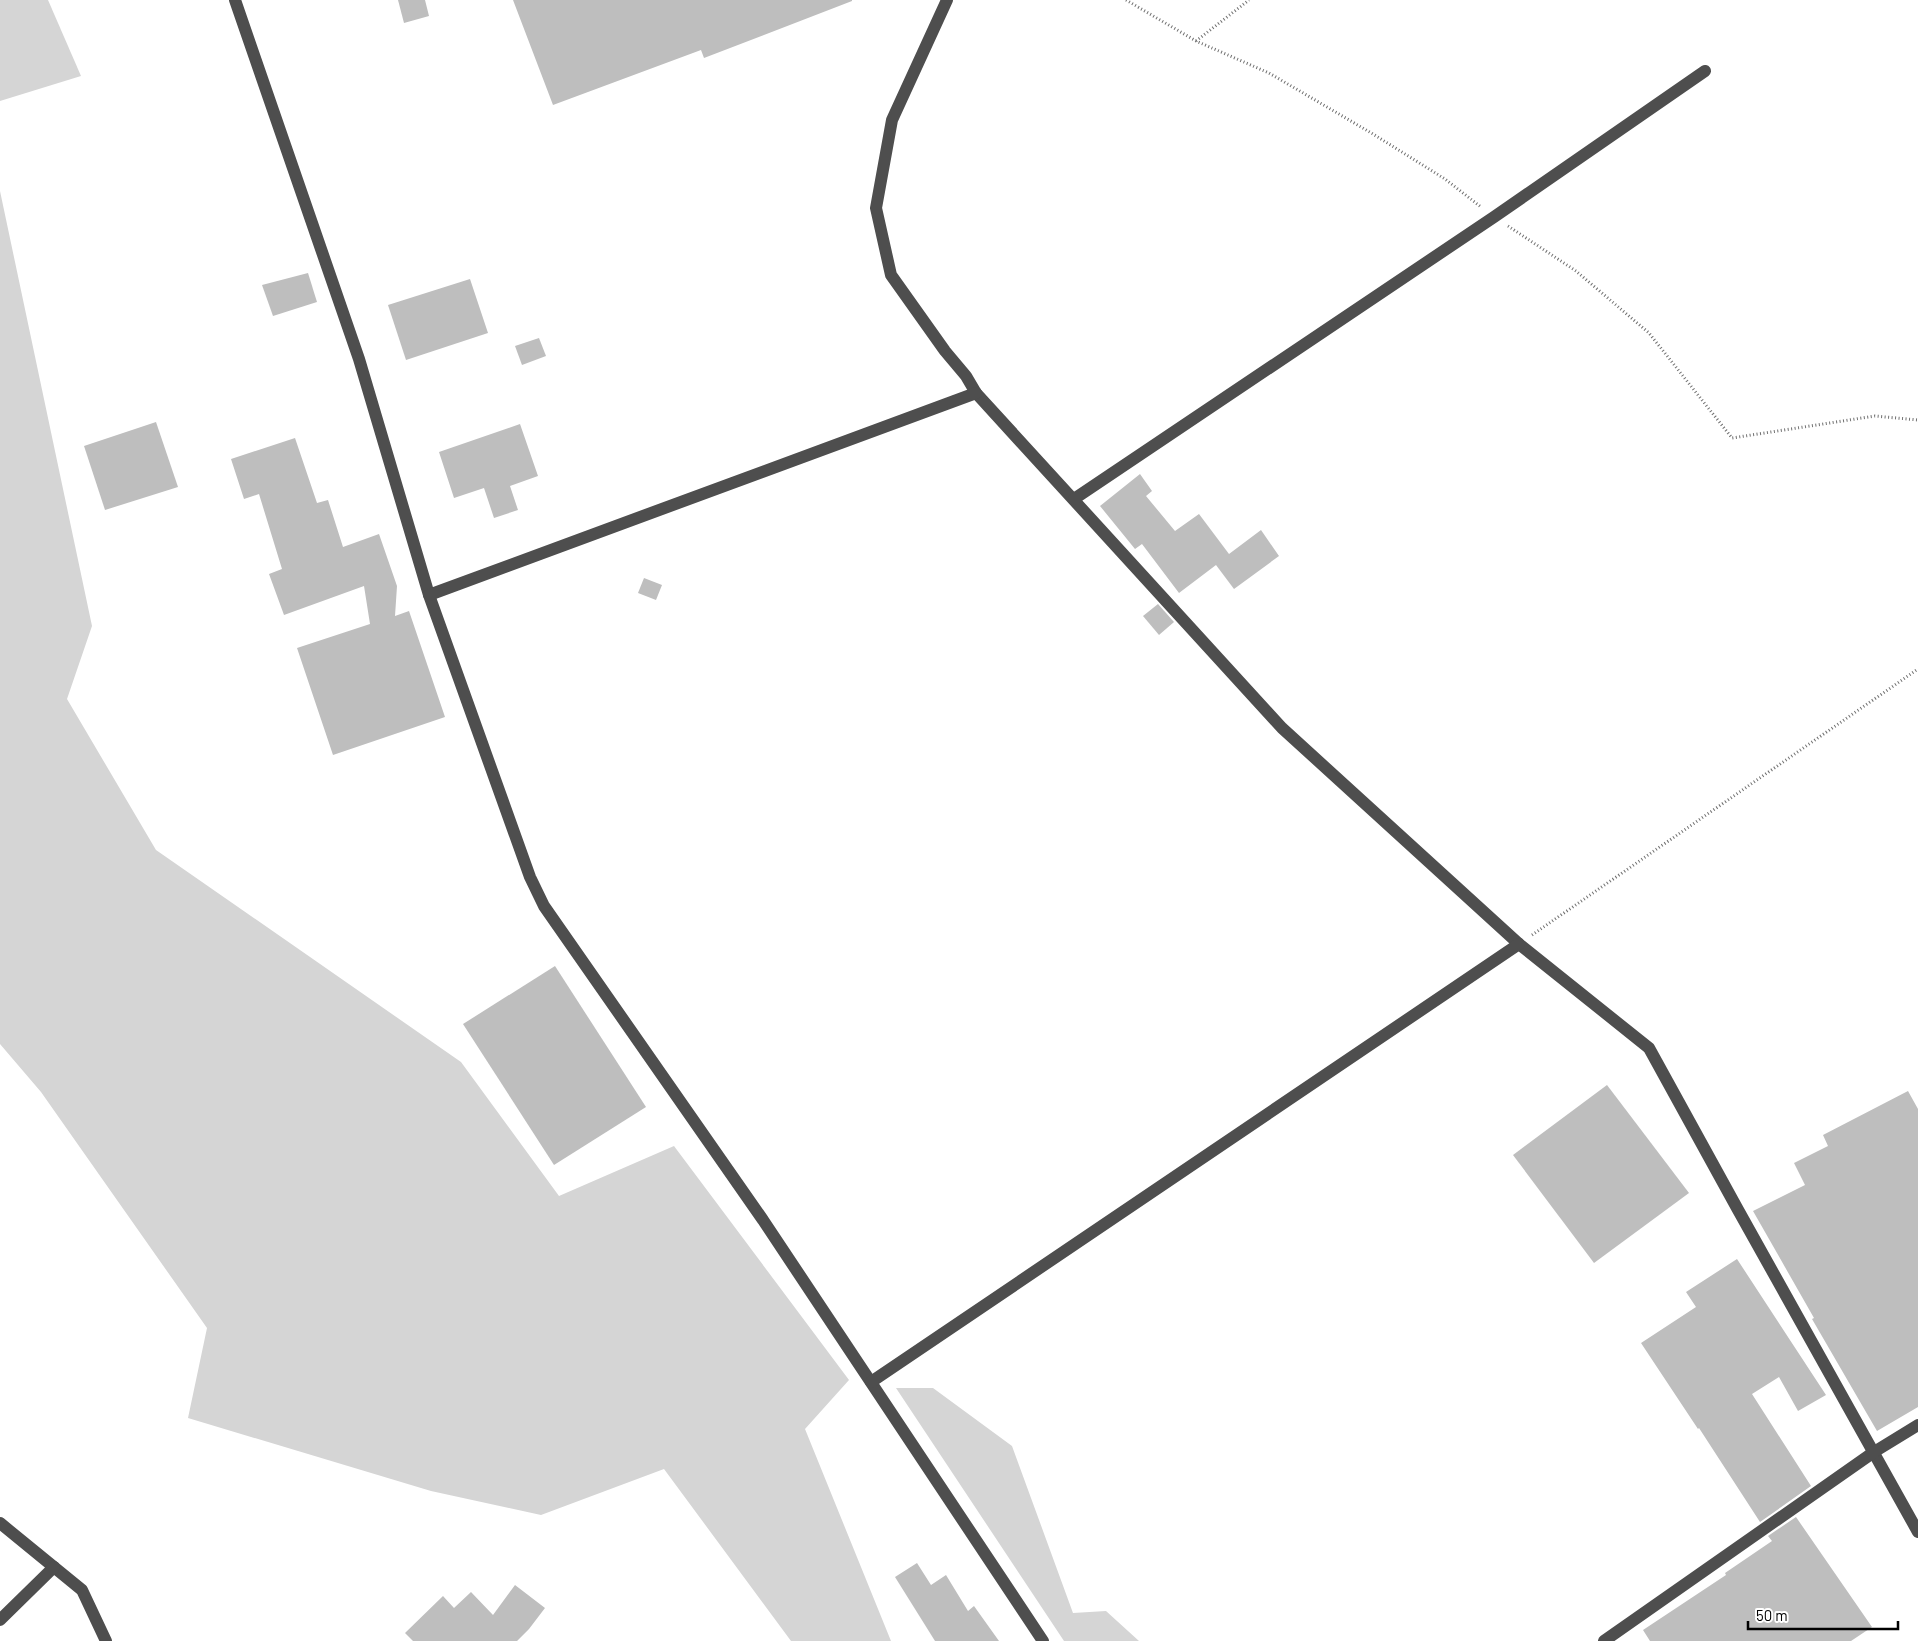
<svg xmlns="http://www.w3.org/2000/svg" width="1918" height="1641" viewBox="0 0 1918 1641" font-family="Barlow,sans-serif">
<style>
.green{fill:#d5d5d5}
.building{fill:#bebebe}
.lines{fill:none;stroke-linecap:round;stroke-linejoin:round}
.path{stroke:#707070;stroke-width:3;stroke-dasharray:1 2.5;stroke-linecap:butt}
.minor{stroke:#4e4e4e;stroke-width:12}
</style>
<rect width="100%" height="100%" fill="#fff"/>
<g class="green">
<path d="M 0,0 L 48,0 L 81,76 L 0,101 Z"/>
<path d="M 0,191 L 92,626 L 67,699 L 156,850 L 461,1062 L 559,1196 L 674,1146 L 849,1380 L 805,1429 L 891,1641 L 791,1641 L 664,1469 L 541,1515 L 431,1491 L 188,1418 L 207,1328 L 41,1092 L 0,1044 Z"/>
<path d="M 896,1388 L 933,1388 L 1012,1446 L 1073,1613 L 1106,1611 L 1139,1641 L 1064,1641 Z"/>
</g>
<g class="building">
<path d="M 398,0 L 425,0 L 429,16 L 404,23 Z"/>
<path d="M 513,0 L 852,0 L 852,1 L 704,58 L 701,50 L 553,105 Z"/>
<path d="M 308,273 L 317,302 L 273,316 L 262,285 Z"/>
<path d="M 470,279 L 488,333 L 406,360 L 388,305 Z"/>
<path d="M 539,338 L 546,356 L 522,365 L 515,346 Z"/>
<path d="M 156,422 L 178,487 L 105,510 L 84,446 Z"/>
<path d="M 520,424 L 538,476 L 510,486 L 518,510 L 494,518 L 484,488 L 454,498 L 439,452 Z"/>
<path d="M 295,438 L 317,503 L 328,500 L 343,547 L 379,534 L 397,586 L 395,616 L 409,611 L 445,717 L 333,755 L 297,648 L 370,624 L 364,586 L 284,615 L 269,574 L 282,569 L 259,494 L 244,499 L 231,459 Z"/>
<path d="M 1140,474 L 1152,491 L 1146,496 L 1175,531 L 1199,514 L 1229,554 L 1261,530 L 1279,556 L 1234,589 L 1216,565 L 1179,593 L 1142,544 L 1135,549 L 1100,506 Z"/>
<path d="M 644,578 L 662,585 L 656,600 L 638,593 Z"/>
<path d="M 1158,604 L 1174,622 L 1159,635 L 1143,616 Z"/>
<path d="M 555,966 L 646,1107 L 554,1165 L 463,1024 Z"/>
<path d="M 1607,1085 L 1689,1193 L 1594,1263 L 1513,1155 Z"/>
<path d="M 1908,1091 L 1918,1109 L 1918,1407 L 1877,1431 L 1812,1319 L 1814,1318 L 1753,1211 L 1805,1185 L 1794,1163 L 1828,1146 L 1823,1135 Z"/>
<path d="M 1737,1259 L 1826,1395 L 1798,1411 L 1779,1377 L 1752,1394 L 1811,1486 L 1760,1522 L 1699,1428 L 1698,1429 L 1641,1343 L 1696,1307 L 1686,1292 Z"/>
<path d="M 1796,1517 L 1872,1627 L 1851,1641 L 1650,1641 L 1643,1630 L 1726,1575 L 1725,1573 L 1772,1541 L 1768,1536 Z"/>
<path d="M 917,1563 L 931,1585 L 946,1575 L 968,1611 L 974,1606 L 999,1641 L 935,1641 L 895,1577 Z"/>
<path d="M 515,1585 L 545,1608 L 529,1629 L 517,1641 L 413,1641 L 405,1633 L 443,1596 L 454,1608 L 471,1592 L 493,1615 Z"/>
</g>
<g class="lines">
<g class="path">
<path d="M 1126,0 L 1196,41 L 1269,73 L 1373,134 L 1445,179 L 1481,207"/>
<path d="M 1196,41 L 1249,0"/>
<path d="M 1508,226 L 1576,271 L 1649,333 L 1732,438 L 1875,416 L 1918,420"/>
<path d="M 1532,935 L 1918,669"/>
</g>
<g class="minor">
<path d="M 235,0 L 359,359 L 429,595 L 530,877 L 544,906 L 763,1220 L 1043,1641"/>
<path d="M 947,0 L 892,120 L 876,208 L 891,275 L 945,351 L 966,376 L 976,393 L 1282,728 L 1519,944 L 1649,1048 L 1737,1208 L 1918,1532"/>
<path d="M 1074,499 L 1494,217 L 1705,71"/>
<path d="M 429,595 L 976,393"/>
<path d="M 871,1382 L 1519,944"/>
<path d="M 0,1523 L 82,1590 L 106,1641"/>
<path d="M 0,1620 L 54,1567"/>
<path d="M 1604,1641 L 1874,1452 L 1918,1425"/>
</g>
</g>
<path d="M1748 1621v8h150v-8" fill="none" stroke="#000000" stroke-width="2.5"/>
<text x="1756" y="1621" font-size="15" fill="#000000" stroke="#ffffff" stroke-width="4" paint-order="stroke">50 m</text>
</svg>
